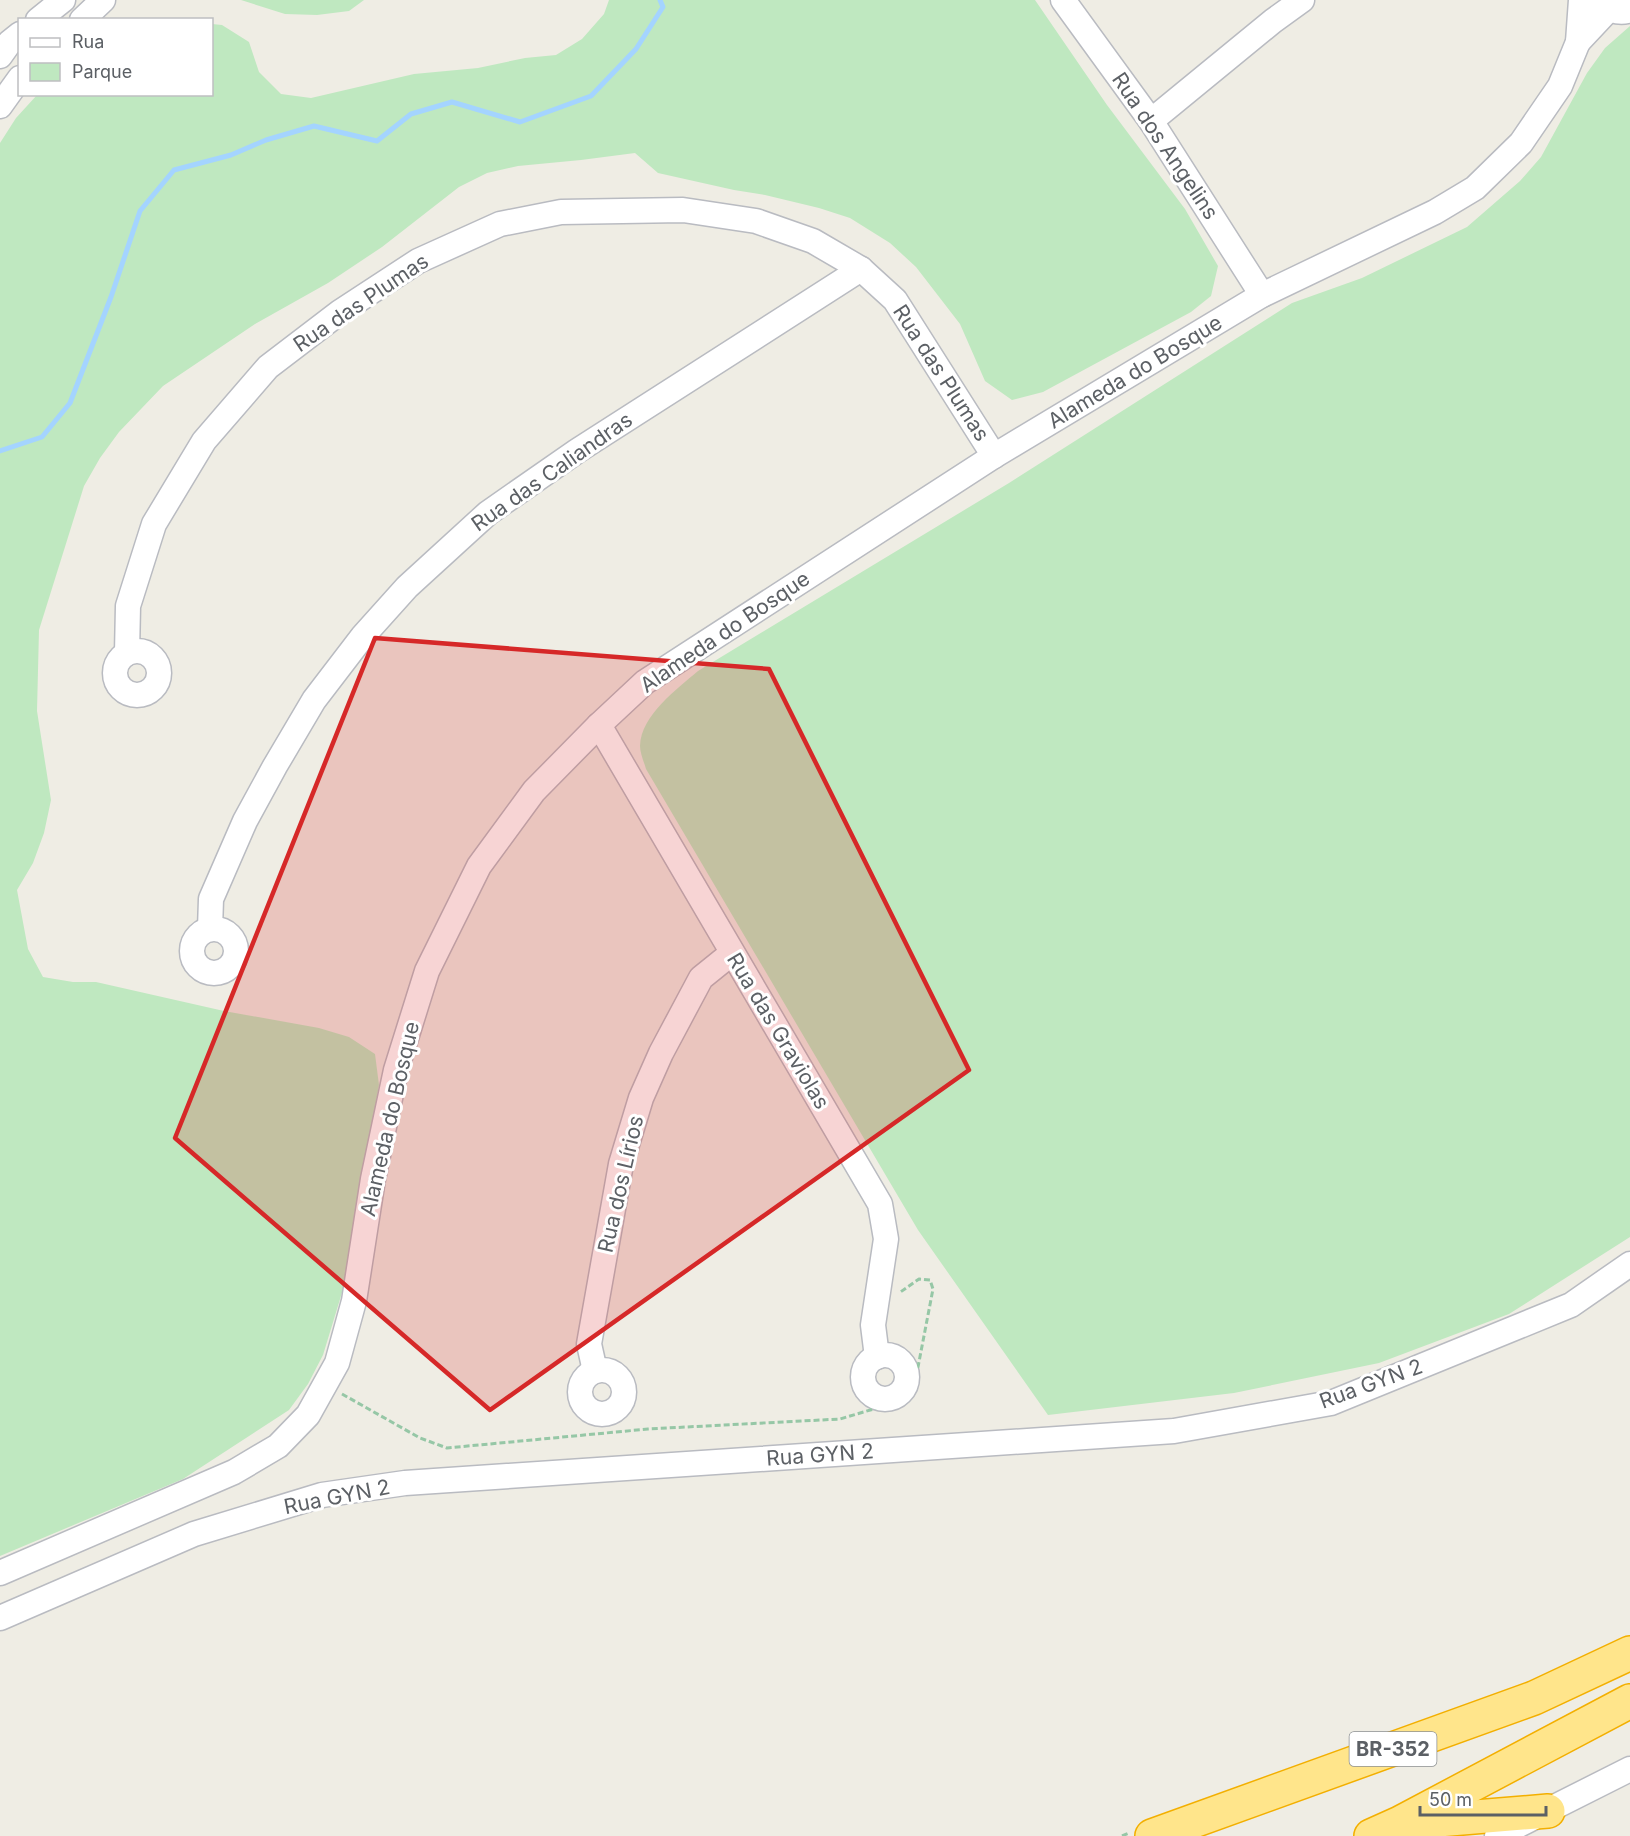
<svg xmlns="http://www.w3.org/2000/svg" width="1630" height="1836" viewBox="0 0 1630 1836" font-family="Inter,sans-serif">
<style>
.green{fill:#bfe8c0}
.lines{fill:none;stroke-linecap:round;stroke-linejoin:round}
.stream{stroke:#a4d4ff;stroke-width:5}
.minor-casing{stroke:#b9bbc1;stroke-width:27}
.highway-casing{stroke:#f3af00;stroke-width:36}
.path{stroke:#96c7a6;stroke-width:3;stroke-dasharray:6 3;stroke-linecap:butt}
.minor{stroke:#fff;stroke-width:24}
.highway{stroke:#ffe58b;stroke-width:33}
.marked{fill:#d62828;fill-opacity:0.2;stroke:#d62828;stroke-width:4.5;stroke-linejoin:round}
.labels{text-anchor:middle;stroke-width:6;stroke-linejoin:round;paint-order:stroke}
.shield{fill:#fff;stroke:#8d9093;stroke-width:1.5}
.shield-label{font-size:20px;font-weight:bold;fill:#5c6065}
.street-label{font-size:21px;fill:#5c6065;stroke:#fff}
</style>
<rect width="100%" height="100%" fill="#efede4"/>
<g class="green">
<path d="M 241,0 L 364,0 L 349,11 L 317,15 L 285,14 Z"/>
<path d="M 609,0 L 1035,0 L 1107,105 L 1185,209 L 1218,266 L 1211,296 L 1191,312 L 1043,392 L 1012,400 L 985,381 L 960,324 L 916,267 L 890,243 L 850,218 L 819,208 L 765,195 L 734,190 L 658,173 L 635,153 L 581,160 L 518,166 L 487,173 L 459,187 L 382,247 L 328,283 L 255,324 L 163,386 L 119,432 L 100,458 L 84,486 L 39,630 L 37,711 L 51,800 L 44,833 L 33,863 L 17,890 L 28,949 L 43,977 L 73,982 L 96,982 L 224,1011 L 319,1028 L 349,1037 L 375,1054 L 379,1085 L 344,1286 L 323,1355 L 308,1384 L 289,1410 L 183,1479 L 0,1556 L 0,143 L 16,118 L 37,95 L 212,94 L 212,24 L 222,25 L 249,42 L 259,72 L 281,94 L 311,98 L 414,74 L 478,68 L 525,58 L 556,55 L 582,39 L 604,14 Z"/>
<path d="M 1630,26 L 1630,1237 L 1509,1314 L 1379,1363 L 1234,1393 L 1048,1415 L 918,1230 L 646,769 C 644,762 640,753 640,746 C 641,715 677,689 698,671 L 1009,483 L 1292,303 L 1362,278 L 1467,227 L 1520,181 L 1541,157 L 1587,73 L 1605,48 Z"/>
</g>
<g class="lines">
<path class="stream" d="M 0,451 L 42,437 L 70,403 L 111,297 L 140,211 L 174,170 L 231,155 L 266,140 L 314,126 L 377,141 L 411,114 L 452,102 L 520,122 L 591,96 L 636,49 L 663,7 L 660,0"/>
<g class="minor-casing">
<g id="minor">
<path d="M 1063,0 L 1151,121 L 1262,295"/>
<path d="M 1596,2 C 1606,8 1618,15 1630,10"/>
<path d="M 38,20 L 63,0"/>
<path d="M 82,20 L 103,0"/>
<path d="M 1578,42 L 1609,9"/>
<path d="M 0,56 L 10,42 L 20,34"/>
<path d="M 0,106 L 20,78"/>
<path d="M 1151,121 L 1273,21 L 1302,0"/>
<circle cx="137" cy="673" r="22"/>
<path d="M 127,653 L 128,606 L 154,524 L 204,441 L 268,367 L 340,312 L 418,261 L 500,224 L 561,212 L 683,210 L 756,221 L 813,241 L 861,269 L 895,300 L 994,456"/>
<path d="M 599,725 L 880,1204 L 886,1239 L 873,1325 L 877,1357"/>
<path d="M 210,929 L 211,899 L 245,821 L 275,766 L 314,700 L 363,636 L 407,587 L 488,513 L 577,451 L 861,269"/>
<circle cx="214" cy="951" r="22"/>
<circle cx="885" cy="1377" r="22"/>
<circle cx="602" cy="1392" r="22"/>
<path d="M 595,1371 L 589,1344 L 621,1164 L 641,1098 L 661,1053 L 701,978 L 732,953"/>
<path d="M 0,1573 L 234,1472 L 278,1446 L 308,1415 L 337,1363 L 354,1301 L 373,1179 L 396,1070 L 427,971 L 479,866 L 534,791 L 599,725 L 645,682 L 994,456 L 1262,295 L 1435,212 L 1475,188 L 1521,143 L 1560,86 L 1578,42 L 1581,0"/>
<path d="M 0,1618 L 194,1534 L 322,1495 L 405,1483 L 1174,1431 L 1331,1403 L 1571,1305 L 1630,1264"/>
<path d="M 1497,1836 L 1630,1769"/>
</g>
</g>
<g class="highway-casing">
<g id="highway">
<path d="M 1414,1822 L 1548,1811"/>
<path d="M 1152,1836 L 1534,1698 L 1630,1653"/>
<path d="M 1371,1836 L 1400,1823 L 1630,1701"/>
</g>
</g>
<g class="path">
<path d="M 342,1394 L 420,1438 L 447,1448 L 648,1429 L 840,1419 L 887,1405 L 906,1394 L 918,1367 L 933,1289 L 930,1280 L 919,1279 L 899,1293"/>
<path d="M 1122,1836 L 1129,1833"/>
</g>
<use href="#minor" class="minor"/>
<use href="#highway" class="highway"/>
</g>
<path class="marked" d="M 375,638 L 769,669 L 969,1070 L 490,1410 L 175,1138 Z"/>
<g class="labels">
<rect class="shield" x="1349.5" y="1732" width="87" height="34" rx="4.5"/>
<g class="shield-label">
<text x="1393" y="1756">BR-352</text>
</g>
<g class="street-label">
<text transform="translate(1165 146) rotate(56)" y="7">Rua dos Angelins</text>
<text transform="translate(361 303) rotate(-34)" y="7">Rua das Plumas</text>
<text transform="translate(1135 372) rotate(-31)" y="7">Alameda do Bosque</text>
<text transform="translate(941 373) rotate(57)" y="7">Rua das Plumas</text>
<text transform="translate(552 472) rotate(-35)" y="7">Rua das Caliandras</text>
<text transform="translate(725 632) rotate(-34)" y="7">Alameda do Bosque</text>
<text transform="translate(778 1031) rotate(59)" y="7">Rua das Graviolas</text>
<text transform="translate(390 1119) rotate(-77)" y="7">Alameda do Bosque</text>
<text transform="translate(621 1184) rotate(-77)" y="7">Rua dos Lírios</text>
<text transform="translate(1371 1384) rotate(-20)" y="7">Rua GYN 2</text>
<text transform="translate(820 1455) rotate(-4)" y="7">Rua GYN 2</text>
<text transform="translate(337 1497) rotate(-11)" y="7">Rua GYN 2</text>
</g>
</g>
<rect x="18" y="18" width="195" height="78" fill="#ffffff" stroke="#bebfc1" stroke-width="1.5"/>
<rect x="30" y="38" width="30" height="9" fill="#ffffff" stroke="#bebfc1" stroke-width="1.5"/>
<text x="72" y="48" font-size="18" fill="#5c6065">Rua</text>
<rect x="30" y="63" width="30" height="18" fill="#bfe8c0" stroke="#bebfc1" stroke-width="1.5"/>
<text x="72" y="78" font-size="18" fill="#5c6065">Parque</text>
<path d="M1420 1806v9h126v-9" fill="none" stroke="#5c6065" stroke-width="3"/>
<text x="1429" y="1806" font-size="18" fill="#5c6065" stroke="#ffffff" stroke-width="4.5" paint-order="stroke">50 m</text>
</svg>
